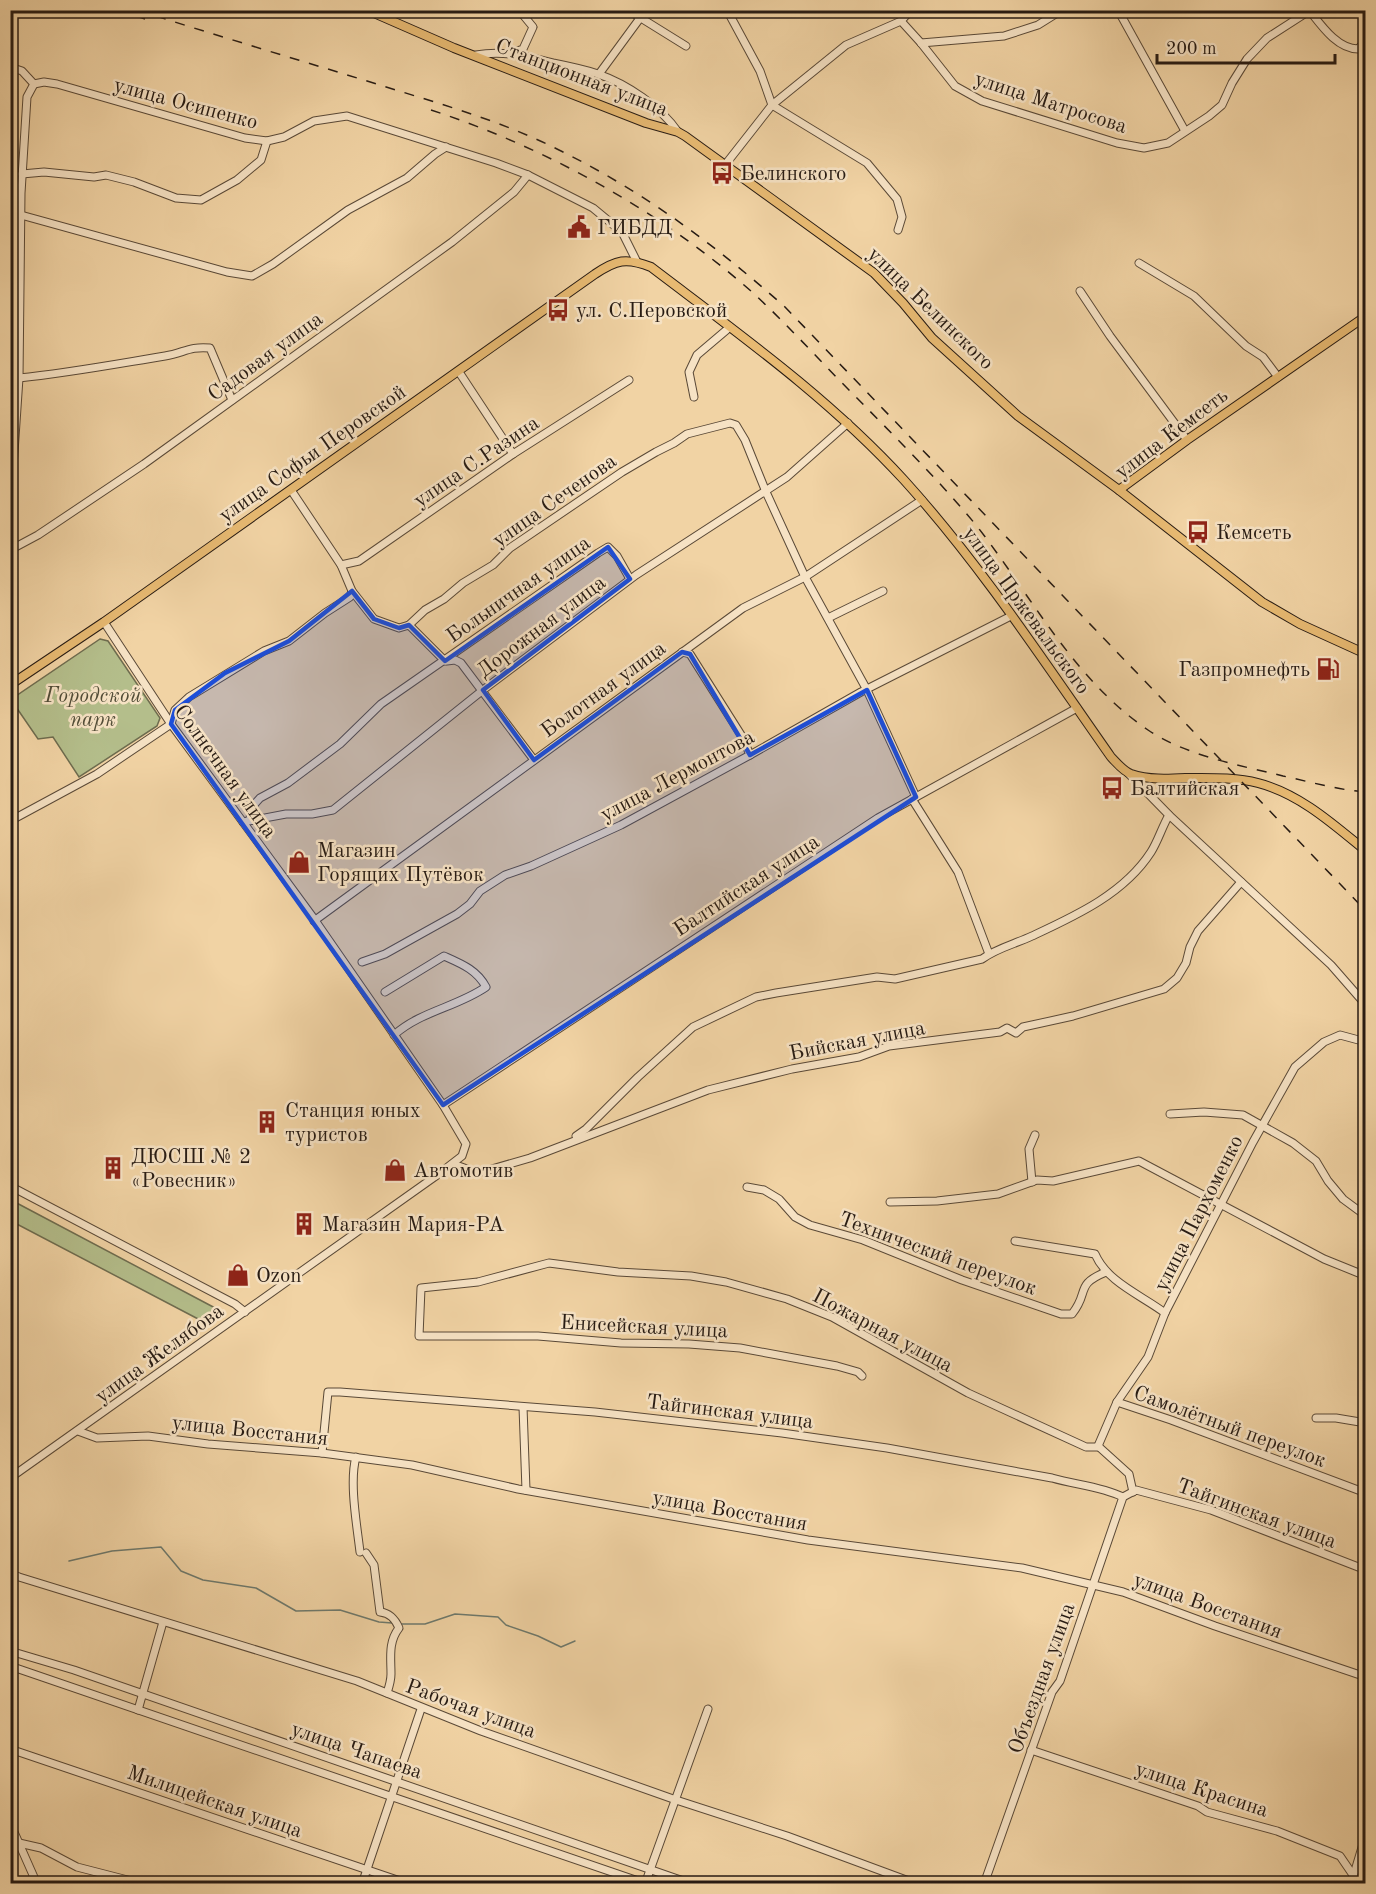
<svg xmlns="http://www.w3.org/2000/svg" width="1376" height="1894" viewBox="0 0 1376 1894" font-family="'Old Standard TT',serif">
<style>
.green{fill:#b4be8b;stroke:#6e6c4f;stroke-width:1.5}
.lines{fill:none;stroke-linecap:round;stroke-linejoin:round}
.stream{stroke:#6d796d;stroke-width:1.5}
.minor-casing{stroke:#5a4937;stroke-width:9}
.major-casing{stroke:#271b13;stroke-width:10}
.minor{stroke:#f6e2c4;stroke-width:7}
.major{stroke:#e8ba72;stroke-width:8}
.rail{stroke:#271b13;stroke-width:1.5;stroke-dasharray:10 10;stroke-linecap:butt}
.marked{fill:#1d4ed8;fill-opacity:0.2;stroke:#1d4ed8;stroke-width:4.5;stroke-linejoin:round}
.labels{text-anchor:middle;stroke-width:5;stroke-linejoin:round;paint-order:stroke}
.street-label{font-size:21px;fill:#271b13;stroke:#f6e2c4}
.poi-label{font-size:21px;fill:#271b13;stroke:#f6e2c4;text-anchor:start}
.park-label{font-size:21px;font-style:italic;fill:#514c37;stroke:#f6e2c4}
</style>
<rect width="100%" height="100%" fill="#f1d3a4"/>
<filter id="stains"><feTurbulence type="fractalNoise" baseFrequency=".00333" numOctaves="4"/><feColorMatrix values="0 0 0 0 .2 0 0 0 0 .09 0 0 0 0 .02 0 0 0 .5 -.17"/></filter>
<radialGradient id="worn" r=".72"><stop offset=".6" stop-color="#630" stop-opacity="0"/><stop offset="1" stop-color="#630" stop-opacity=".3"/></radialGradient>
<g class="green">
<path d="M 100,639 L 108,641 L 160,718 L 157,726 L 79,777 L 53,737 L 38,739 L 14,704 L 16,696 Z"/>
<path d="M 11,1200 L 217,1309 L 202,1321 L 11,1221 Z"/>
</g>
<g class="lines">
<g class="stream">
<path d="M 69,1561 L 112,1551 L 161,1547 L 181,1571 L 203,1580 L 256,1588 L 296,1611 L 340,1610 L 379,1622 L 392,1623"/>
<path d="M 400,1624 L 425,1624 L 455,1614 L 498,1617 L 506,1625 L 538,1636 L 561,1647 L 575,1641"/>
</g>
<g class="minor-casing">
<g id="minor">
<path d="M 628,10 L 686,46"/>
<path d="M 727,10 L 760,71 L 772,105 L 867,163 L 897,199 L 902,217 L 898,230"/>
<path d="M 1118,10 L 1185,131"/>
<path d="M 1309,10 C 1321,25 1337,49 1358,49 L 1366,41"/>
<path d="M 901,21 L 921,43 L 955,86 L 982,101 L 1117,143 L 1144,148 L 1168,143 L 1209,116 L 1222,105 L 1232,83 L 1247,59 L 1267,38 L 1309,11"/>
<path d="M 921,43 L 1004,36 L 1038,25 L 1062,10"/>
<path d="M 515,52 L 523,49 L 533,27 L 519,10"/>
<path d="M 476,55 C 503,50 526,56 553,63 C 568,66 583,69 598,74 C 627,84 661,107 678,132"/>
<path d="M 10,67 L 22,71 L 34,84"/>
<path d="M 599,74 L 646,10"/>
<path d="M 34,84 L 44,82 L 57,84 L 245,138 L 267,141 L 284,137 L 314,121 L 347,116 L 496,163 L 528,175 L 593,208 L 622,232 L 637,262"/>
<path d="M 725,165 L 772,105 L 846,45 L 901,21 L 911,10"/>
<path d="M 22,174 L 44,172 L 94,177 L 106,175 L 134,182 L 176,198 L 201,200 L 237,180 L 261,160 L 267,141"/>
<path d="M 10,212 L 227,272 L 252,276 L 273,264 L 348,210 L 407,178 L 435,154 L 446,147"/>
<path d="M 1139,263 L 1194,296 L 1246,346 L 1263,357 L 1278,377"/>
<path d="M 1080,291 L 1110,336 L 1187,440"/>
<path d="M 459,372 L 513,454"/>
<path d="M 19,378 C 68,373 116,364 165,356 C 184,353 189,346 210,348 L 232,400"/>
<path d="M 694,397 L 689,372 L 697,355 L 730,327"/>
<path d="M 291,490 L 341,565 L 352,591 L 374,619 L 399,628 L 409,625 L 445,661"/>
<path d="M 10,512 L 19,378 L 21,193 L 27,97 L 34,84"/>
<path d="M 10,550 L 38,535 L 144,464 L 452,242 L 514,192 L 528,175"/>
<path d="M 341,565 L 359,561 L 513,454 L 629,380"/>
<path d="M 828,618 L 883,591"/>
<path d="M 409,625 L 425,610 L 444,599 L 463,583 L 493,565 L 510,548 L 622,472 L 656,452 L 674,443 L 687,434 L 730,423 L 736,425 L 745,440 L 766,492 L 805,577 L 867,690 L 916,797"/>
<path d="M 682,652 L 690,654 L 743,738 L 750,755"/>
<path d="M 447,661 L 455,660 L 461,663 L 534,760"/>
<path d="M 1129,774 L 1169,815 L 1331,965 L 1366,1005"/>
<path d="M 912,799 L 958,872 L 989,954"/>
<path d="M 250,820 L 251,808 L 260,798 L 288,783 L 340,744 L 381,704 L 598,553 L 608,547 L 617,556 L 630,579"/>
<path d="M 10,821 L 97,774 L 171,724 L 175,710 L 189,697 L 264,651 L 289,641 L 325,613 L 350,597 L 352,591"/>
<path d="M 243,822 L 286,814 L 312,814 L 333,810 L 483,690 L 636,575 L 787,477 L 848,423"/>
<path d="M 314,921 L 743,608 L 805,577 L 922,500"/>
<path d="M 362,962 L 385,954 L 457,914 L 470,904 L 480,891 L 505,875 L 531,866 L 621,825 L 750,755 L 861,692 L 1011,616"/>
<path d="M 385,992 L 444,956 C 462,964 477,970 486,987 C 457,1007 421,1011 394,1035"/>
<path d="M 443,1105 L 878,818 L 1077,708"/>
<path d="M 1170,1114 L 1204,1112 L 1243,1115 L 1293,1143 L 1316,1161 L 1328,1181 L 1343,1199 L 1366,1216"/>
<path d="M 576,1136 L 586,1129 L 638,1077 L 693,1027 L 756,997 L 776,993 L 877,977 L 895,979 L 982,959 C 997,948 1015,944 1032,936 C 1075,916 1124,894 1151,852 C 1158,841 1162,827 1169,815"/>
<path d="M 453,1164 L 478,1173 L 530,1158 L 708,1090 L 792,1069 L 859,1057 L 889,1046 L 1000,1032 L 1007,1028 L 1016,1033 L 1023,1027 L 1073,1016 L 1164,989 L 1177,978 L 1186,963 L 1190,947 L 1198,931 L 1241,882"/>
<path d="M 1032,1182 L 1029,1149 L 1035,1135"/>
<path d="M 10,1186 L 235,1304 L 245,1312"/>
<path d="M 747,1187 L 764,1190 L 779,1199 L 795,1217 L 810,1225 L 863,1240 L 962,1280 L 1061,1314 L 1072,1314 C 1090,1292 1074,1285 1106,1272"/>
<path d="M 890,1202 L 937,1201 L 998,1194 L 1037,1180 L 1053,1181 L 1139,1161 L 1324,1259 L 1366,1276"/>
<path d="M 1015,1241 L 1095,1254 C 1107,1282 1141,1295 1165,1313"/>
<path d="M 862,1376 L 858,1372 L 837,1366 L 740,1348 L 689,1344 L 621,1343 L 538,1336 L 419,1336 L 421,1288 L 478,1282 L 549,1263 L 618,1272 L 691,1276 L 726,1282 L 787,1299 L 832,1317 L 968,1393 L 1086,1447 L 1099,1447"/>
<path d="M 1117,1402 L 1171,1420 L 1366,1493"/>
<path d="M 523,1407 L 526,1490"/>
<path d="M 1316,1418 L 1336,1418 L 1366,1423"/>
<path d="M 78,1431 L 97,1438 L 148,1436 L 208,1444 L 322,1453 L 412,1465 L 518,1489 L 808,1540 L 1022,1568 L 1123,1592 L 1215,1626 L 1366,1677"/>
<path d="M 322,1453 L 328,1392 L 340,1392 L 595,1412 L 782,1433 L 887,1448 L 1052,1478 C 1076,1485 1100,1486 1123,1497"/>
<path d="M 356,1457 C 349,1482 357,1526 360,1552"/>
<path d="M 10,1478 L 440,1173 L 462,1156 L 466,1144 L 443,1105 L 312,916 L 171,724 L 104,622"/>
<path d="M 1133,1492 L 1129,1474 L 1098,1446 L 1117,1402 L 1148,1357 L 1165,1313 L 1253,1142 L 1295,1067 L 1324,1042 L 1340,1035 L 1366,1042"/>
<path d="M 366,1553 L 374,1565 L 380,1612 C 390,1613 395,1619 399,1628 C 388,1642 391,1658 391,1674 C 391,1681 389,1687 387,1693"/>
<path d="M 10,1573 L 19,1577 L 357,1681 L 481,1731 L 676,1800 L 787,1836 L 917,1884"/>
<path d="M 10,1651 L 74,1670 L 692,1884"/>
<path d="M 10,1666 L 647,1884"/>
<path d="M 138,1710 L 163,1622"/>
<path d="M 10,1749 L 409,1884"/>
<path d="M 1031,1750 L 1198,1806 L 1207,1812 L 1277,1831 L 1340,1856 L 1353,1875"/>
<path d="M 10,1823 L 37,1884"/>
<path d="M 19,1843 L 41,1848 L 77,1867 L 143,1884"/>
<path d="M 362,1884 L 421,1709"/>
<path d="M 645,1884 L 708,1709"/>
<path d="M 984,1884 L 1052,1692 L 1060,1681 L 1123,1497 L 1136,1490 L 1211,1510 L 1366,1570"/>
<path d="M 1351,1884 L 1366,1834"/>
</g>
</g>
<g class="major-casing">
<g id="major">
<path d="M 367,10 L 454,48 L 646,123 L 678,132 L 685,136 L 874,273 L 903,303 L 932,338 L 1018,416 L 1119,490 L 1262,602 L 1300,624 L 1366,654"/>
<path d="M 1119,490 L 1187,440 L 1366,316"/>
<path d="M 10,685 L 104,622 L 595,274 C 616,260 626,257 651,267 C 739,334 829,398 904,480 C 981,565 1045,663 1111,757 C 1117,763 1123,771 1131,774 C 1149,780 1167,779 1186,778 C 1209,778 1236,777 1258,783 C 1300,794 1333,824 1366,851"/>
</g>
</g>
<use href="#minor" class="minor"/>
<use href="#major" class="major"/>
<g class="rail">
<path d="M 118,10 L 145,19"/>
<path d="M 137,10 C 218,36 299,60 380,85 C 440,104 502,121 559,150 C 644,192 714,244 785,307 L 1366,911"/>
<path d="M 431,110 C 547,148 660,211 752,292 C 787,324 819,360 853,394 C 894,436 938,479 976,525 C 1031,595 1073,679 1148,730 C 1187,756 1239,765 1283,776 C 1311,782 1338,790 1366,792"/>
</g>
</g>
<path class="marked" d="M 608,547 L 630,579 L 483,690 L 534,760 L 682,652 L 690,654 L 750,755 L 867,690 L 916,797 L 443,1105 L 171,724 L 175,710 L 225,673 L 289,641 L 352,591 L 374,619 L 399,628 L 409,625 L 445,661 Z"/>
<defs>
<g id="bus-bare" transform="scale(1.8)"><path d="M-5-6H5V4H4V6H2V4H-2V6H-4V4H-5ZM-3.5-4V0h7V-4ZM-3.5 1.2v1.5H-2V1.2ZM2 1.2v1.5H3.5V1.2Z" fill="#8f2418" stroke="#f6e2c4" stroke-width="2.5" paint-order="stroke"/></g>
<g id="civic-bare" transform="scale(1.8)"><path d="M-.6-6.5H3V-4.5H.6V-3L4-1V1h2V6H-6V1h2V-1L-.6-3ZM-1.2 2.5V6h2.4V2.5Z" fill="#8f2418" stroke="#f6e2c4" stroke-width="2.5" paint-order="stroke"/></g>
<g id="fuel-bare" transform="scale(1.8)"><path d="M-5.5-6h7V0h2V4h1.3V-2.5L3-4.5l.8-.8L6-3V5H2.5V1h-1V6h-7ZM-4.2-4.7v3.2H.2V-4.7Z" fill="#8f2418" stroke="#f6e2c4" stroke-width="2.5" paint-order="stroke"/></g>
<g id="shop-bare" transform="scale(1.8)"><path d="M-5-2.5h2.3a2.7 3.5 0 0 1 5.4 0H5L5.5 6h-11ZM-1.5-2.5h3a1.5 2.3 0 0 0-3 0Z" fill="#8f2418" stroke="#f6e2c4" stroke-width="2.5" paint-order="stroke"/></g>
<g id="building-bare" transform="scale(1.8)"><path d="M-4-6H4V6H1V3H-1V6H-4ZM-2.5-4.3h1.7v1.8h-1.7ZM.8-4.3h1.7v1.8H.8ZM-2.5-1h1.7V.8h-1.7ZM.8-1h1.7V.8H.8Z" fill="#8f2418" stroke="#f6e2c4" stroke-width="2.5" paint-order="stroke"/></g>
</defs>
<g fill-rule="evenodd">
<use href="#bus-bare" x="722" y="173"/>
<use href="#civic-bare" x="579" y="227"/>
<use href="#bus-bare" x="558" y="310"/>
<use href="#bus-bare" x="1198" y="532"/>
<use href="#fuel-bare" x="1328" y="669"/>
<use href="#bus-bare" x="1112" y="788"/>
<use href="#shop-bare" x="299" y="862"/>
<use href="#building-bare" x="267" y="1122"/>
<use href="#building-bare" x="113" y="1168"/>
<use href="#shop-bare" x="395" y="1170"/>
<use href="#building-bare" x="304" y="1224"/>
<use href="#shop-bare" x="238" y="1275"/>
</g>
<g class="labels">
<g class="street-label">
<text transform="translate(582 77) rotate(21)" y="7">Станционная улица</text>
<text transform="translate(1051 102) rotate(18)" y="7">улица Матросова</text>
<text transform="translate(186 103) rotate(15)" y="7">улица Осипенко</text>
<text transform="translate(931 308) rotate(44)" y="7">улица Белинского</text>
<text transform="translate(265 356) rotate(-36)" y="7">Садовая улица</text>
<text transform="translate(1171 433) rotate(-37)" y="7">улица Кемсеть</text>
<text transform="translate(312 453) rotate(-35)" y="7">улица Софьи Перовской</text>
<text transform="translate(476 461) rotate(-34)" y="7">улица С.Разина</text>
<text transform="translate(554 500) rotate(-35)" y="7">улица Сеченова</text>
<text transform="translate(518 589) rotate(-35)" y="7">Больничная улица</text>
<text transform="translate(1027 610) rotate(54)" y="7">улица Пржевальского</text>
<text transform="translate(541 626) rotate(-37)" y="7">Дорожная улица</text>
<text transform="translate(603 689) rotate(-36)" y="7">Болотная улица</text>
<text transform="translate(226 771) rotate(54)" y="7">Солнечная улица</text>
<text transform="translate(677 775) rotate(-28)" y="7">улица Лермонтова</text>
<text transform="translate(746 885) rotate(-33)" y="7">Балтийская улица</text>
<text transform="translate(857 1040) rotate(-11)" y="7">Бийская улица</text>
<text transform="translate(1198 1213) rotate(-63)" y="7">улица Пархоменко</text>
<text transform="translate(938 1253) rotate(20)" y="7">Технический переулок</text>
<text transform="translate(644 1326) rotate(3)" y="7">Енисейская улица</text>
<text transform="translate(883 1330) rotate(28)" y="7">Пожарная улица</text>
<text transform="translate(159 1353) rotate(-36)" y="7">улица Желябова</text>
<text transform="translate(730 1411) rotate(7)" y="7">Тайгинская улица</text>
<text transform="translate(1230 1426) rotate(20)" y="7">Самолётный переулок</text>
<text transform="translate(250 1430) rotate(6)" y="7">улица Восстания</text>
<text transform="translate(730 1510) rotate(10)" y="7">улица Восстания</text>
<text transform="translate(1257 1513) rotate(20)" y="7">Тайгинская улица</text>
<text transform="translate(1208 1605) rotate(20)" y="7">улица Восстания</text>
<text transform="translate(1041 1678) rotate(-70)" y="7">Объездная улица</text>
<text transform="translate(471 1708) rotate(20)" y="7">Рабочая улица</text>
<text transform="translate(357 1750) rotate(19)" y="7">улица Чапаева</text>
<text transform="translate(1202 1789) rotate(18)" y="7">улица Красина</text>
<text transform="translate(215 1801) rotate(19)" y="7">Милицейская улица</text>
</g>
<g class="poi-label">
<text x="740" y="180">Белинского</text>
<text x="597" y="234">ГИБДД</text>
<text x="576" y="317">ул. С.Перовской</text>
<text x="1216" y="539">Кемсеть</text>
<text x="1310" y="676" text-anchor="end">Газпромнефть</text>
<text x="1130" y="795">Балтийская</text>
<text x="317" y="857">Магазин<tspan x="317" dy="24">Горящих Путёвок</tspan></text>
<text x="285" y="1117">Станция юных<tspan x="285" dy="24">туристов</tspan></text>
<text x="131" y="1163">ДЮСШ № 2<tspan x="131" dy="24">«Ровесник»</tspan></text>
<text x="413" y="1177">Автомотив</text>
<text x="322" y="1231">Магазин Мария-РА</text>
<text x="256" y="1282">Ozon</text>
</g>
<g class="park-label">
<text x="93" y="702">Городской<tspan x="93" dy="24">парк</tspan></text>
</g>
</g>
<rect width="1376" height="1894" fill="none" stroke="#f1d3a4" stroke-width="36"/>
<rect x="12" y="12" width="1352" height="1870" fill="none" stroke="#271b13" stroke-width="3"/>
<rect x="18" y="18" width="1340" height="1858" fill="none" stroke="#271b13" stroke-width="1.5"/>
<path d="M1157 54v9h178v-9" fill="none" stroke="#271b13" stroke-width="3"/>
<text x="1166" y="54" font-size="18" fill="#271b13" stroke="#f6e2c4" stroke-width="4.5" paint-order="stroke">200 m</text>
<rect width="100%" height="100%" filter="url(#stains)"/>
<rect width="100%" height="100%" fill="url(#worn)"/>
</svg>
